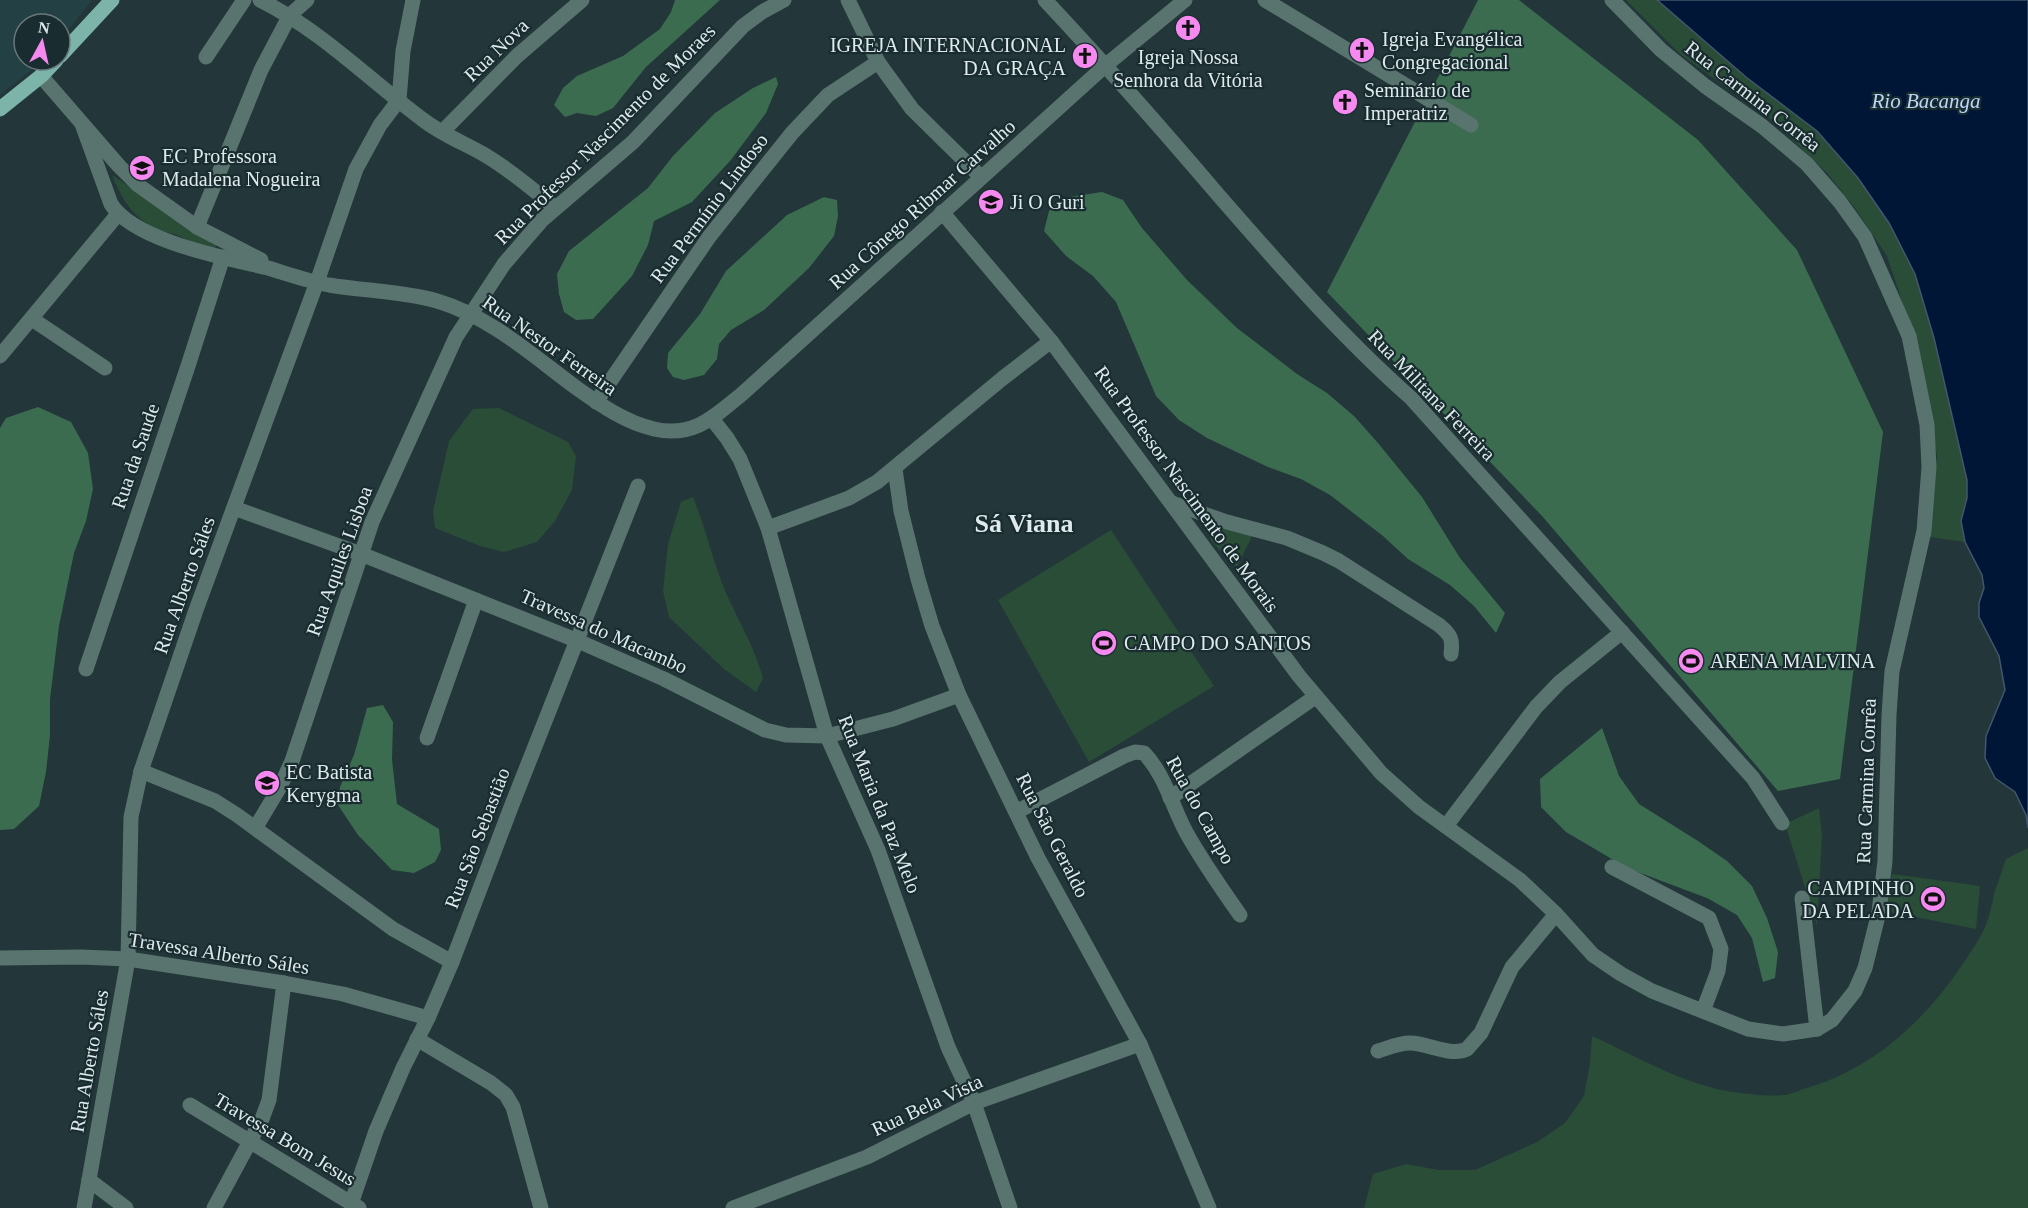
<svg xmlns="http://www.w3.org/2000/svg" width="2028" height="1208" viewBox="0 0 2028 1208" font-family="'Times New Roman',serif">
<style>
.built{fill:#234044}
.green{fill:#2a4d38}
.forest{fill:#3b6c50}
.water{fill:#001636;stroke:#43566d;stroke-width:1.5}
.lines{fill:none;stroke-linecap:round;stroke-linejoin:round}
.minor{stroke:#59746f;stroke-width:15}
.major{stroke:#7db4aa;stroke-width:15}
.labels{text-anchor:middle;stroke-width:4.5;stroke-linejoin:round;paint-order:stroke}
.poi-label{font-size:20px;fill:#deeaec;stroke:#192c2f;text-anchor:start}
.street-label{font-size:20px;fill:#deeaec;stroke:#192c2f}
.water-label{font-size:21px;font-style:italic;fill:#b9d5fb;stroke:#192c2f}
.district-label{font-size:26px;font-weight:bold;fill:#deeaec;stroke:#192c2f}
</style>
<rect width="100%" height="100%" fill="#233639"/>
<path class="built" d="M 0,0 L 92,0 L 60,40 L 60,24 L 24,24 L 24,60 L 44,60 L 0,95 Z"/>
<g class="green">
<path d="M 1626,0 L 1657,0 L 1746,77 L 1817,131 L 1855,174 L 1889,223 L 1915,274 L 1934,338 L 1967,480 L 1967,498 L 1961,521 L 1965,542 L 1929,537 L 1937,456 L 1917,346 L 1887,256 L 1854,207 L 1828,174 L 1795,142 L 1768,117 L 1680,54 Z"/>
<path d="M 112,175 L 217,245 L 215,248 C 201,248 192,242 179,236 C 172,233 164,232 157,229 C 133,218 121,198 112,175 Z"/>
<path d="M 499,408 L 568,442 L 576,456 L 572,490 L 555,521 L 537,542 L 504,552 L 480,546 L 435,528 L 433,511 L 449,441 L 473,409 Z"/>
<path d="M 693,497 C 706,529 713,562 726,593 C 739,622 755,648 763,678 L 756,692 L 724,669 L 669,617 L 663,591 L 668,544 L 681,502 Z"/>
<path d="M 1195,505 L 1255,530 L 1237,567 L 1212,542 Z"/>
<path d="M 1111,530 L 1214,686 L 1089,762 L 998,600 Z"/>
<path d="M 1819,808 L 1822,836 L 1817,925 L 1785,824 Z"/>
<path d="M 2028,848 L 2028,1208 L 1364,1208 L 1373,1174 L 1406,1164 L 1439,1170 L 1475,1170 L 1537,1142 L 1565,1123 L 1584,1096 L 1590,1063 L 1592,1036 C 1634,1055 1672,1078 1717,1089 C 1736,1093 1766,1097 1785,1095 C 1792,1094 1800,1090 1807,1088 C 1871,1069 1920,1025 1958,971 C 1968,956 1979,941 1986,925 C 1990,915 1992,904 1994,894 C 1998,882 2002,871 2006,859 Z"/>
<path d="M 1892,874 L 1980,886 L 1976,929 L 1885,911 Z"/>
</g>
<g class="forest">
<path d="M 675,0 L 720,0 L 646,67 L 613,108 L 596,116 L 577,113 L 565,117 L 554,105 L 563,88 L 577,76 L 623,56 L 660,29 L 671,12 Z"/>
<path d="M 1478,0 L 1519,0 L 1698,140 L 1797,250 L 1883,432 L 1840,779 L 1778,791 L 1542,516 L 1327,292 Z"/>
<path d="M 776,77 L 778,84 L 766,113 L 730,161 L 692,202 L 654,221 L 648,245 L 632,276 L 593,319 L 576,320 L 564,312 L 559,294 L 557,274 L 569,251 L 648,188 L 673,156 L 715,113 L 753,88 Z"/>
<path d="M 1102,192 L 1123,200 L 1142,228 L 1187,280 L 1237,328 L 1297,374 L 1327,393 L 1354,416 L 1378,443 L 1422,497 L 1460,558 L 1505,613 L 1496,633 L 1474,606 L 1450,585 L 1408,559 L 1383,536 L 1330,495 L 1301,479 L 1268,467 L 1207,438 L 1179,420 L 1156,396 L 1116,302 L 1093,276 L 1066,256 L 1044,231 L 1049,211 L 1062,198 Z"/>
<path d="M 824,197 L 837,200 L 838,216 L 834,236 L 809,268 L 764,310 L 731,330 L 719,344 L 717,359 L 704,375 L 684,380 L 673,377 L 667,368 L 668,353 L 700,314 L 726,271 L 787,215 Z"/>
<path d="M 38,407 L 71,422 L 88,453 L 93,489 L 86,521 L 74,553 L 59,626 L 50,699 L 50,735 L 46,772 L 39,806 L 14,829 L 0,830 L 0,428 L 6,418 Z"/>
<path d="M 383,705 L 393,722 L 392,760 L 397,804 L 439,829 L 441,850 L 435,862 L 414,873 L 392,870 L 358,835 L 338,805 L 340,787 L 354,755 L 367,708 Z"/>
<path d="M 1602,728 L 1619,776 L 1639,804 L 1698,841 L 1727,861 L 1752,886 L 1767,918 L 1778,952 L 1775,978 L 1763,982 L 1752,938 L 1737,915 L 1707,898 L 1627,868 L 1566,832 L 1541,807 L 1540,779 Z"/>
</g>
<path class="water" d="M 1657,0 L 2028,0 L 2028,828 L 2026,815 L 2015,792 L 1995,778 L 1985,758 L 1986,736 L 2005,690 L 1999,656 L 1979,617 L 1979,603 L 1984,588 L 1982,575 L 1965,542 L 1961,521 L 1967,498 L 1967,480 L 1934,338 L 1915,274 L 1889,223 L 1858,178 L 1817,131 L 1746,77 Z"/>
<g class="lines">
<g class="minor">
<path d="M 260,0 C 322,31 367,78 422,119 C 441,134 464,143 485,155 C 510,170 533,189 555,208"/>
<path d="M 848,0 L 878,62 L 912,109 L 981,177"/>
<path d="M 1045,0 C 1105,64 1163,130 1220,197 C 1281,267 1341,336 1411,398 L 1753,778 L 1782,823"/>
<path d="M 1265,0 L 1471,125"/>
<path d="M 206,57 L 244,0"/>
<path d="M 41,76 L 119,166 L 138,185 L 197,227 L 261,260"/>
<path d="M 82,124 L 111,204 C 134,241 226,258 268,268 C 288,274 308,281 329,285 C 365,291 402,291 437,301 C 491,317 533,356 578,389 C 602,406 625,422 654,429 C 693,438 714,417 742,394 L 1106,65 L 1185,0"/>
<path d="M 442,132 L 517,56 L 582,0"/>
<path d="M 942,212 L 1051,341 L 1299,676 L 1381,773 L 1419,807 L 1520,880 L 1556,914 L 1593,955 L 1621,974 L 1652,991 L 1748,1029 L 1783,1034 L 1817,1029 L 1832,1020 L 1855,991 L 1865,968 L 1879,912 L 1885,861 L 1889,715 L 1892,671 L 1924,531 L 1929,467 L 1927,425 L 1909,336 L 1865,237 L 1840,202 L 1807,164 L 1762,126 L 1705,86 L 1661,50 L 1612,0"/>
<path d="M 197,227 L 261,70 L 290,15 L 307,0"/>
<path d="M 32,319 L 105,368"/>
<path d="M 0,356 L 118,214"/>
<path d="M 596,402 L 709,237 L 792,133 L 828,95 L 878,62"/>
<path d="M 712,419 L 727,438 L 740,459 L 768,528 L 827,736 L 878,850 L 948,1047 L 974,1103 L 1010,1208"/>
<path d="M 895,469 L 901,511 L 918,579 L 932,626 L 959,695 L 1038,858 L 1140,1044 L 1209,1208"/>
<path d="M 1172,503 L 1227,522 L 1287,538 L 1323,553 L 1339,561 L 1439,625 C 1451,635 1453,639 1451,654"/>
<path d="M 234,508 L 361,554 L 578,641 L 664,679 L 765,730 L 786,735 L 827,736 L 893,719 L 959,695"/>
<path d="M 768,528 L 849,498 L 877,482 L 1003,378 L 1051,341"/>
<path d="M 86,669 L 188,366 L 223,257"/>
<path d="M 427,738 L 476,600"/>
<path d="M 141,771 L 215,801 L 237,815 L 393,929 L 452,962"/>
<path d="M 1170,798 L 1315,697"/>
<path d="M 1016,812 L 1124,756 L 1135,752 L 1144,753 C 1165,775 1172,806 1186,832 C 1202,861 1221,888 1240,915"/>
<path d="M 1446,826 L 1536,707 L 1560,682 L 1622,632"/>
<path d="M 256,827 L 281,785 L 292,761 L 372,522 L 456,337 L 504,264 L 542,220 L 633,142 L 743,26 L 762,12 L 784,0"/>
<path d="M 1612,867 L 1709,918 L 1721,949 L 1718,971 L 1703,1011"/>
<path d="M 1802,898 L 1817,1029"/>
<path d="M 0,958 L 81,957 L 128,959 L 284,983 L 343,994 L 428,1018"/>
<path d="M 417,1039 L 491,1083 L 506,1095 L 513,1107 L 541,1208"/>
<path d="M 1378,1051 C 1388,1048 1399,1043 1410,1043 C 1428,1043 1450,1057 1467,1049 L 1481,1033 L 1512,967 L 1556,914"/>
<path d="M 190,1105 L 359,1208"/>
<path d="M 89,1180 L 126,1208"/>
<path d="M 351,1204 L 376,1131 L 403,1068 L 428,1018 L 452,962 L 513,802 L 638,486"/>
<path d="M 84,1208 L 128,959 L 131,817 L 141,771 L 196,610 L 317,282 L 356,169 L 380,125 L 399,100 L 403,51 L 413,0"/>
<path d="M 214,1208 L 262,1119 L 269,1100 L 284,983"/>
<path d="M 733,1208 L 867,1157 L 974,1103 L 1140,1044"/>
</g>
<g class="major">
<path d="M 60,56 L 112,0"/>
<path d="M 0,109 L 41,76 L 56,60"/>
</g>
</g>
<defs>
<g id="church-disc" transform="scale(1.35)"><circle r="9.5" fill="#f589ef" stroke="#192c2f"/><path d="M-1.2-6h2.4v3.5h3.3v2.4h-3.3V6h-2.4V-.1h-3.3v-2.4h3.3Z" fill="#111"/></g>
<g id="school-disc" transform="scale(1.35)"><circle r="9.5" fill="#f589ef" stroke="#192c2f"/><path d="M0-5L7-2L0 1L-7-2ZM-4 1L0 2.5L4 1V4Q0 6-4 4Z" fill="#111"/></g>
<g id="stadium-disc" transform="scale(1.35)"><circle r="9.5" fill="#f589ef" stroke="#192c2f"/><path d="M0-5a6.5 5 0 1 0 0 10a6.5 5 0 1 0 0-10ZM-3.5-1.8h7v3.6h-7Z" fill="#111"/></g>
</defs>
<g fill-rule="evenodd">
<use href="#church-disc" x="1188" y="28"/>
<use href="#church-disc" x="1362" y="50"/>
<use href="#church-disc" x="1085" y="56"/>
<use href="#church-disc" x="1345" y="102"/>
<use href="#school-disc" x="142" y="168"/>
<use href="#school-disc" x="991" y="202"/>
<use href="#stadium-disc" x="1104" y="643"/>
<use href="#stadium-disc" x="1691" y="661"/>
<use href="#school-disc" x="267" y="783"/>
<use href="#stadium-disc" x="1933" y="899"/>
</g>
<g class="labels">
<g class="poi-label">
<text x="1382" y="46">Igreja Evangélica<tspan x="1382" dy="23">Congregacional</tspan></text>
<text x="1066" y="52" text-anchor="end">IGREJA INTERNACIONAL<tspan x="1066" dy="23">DA GRAÇA</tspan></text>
<text x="1188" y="64" text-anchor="middle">Igreja Nossa<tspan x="1188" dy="23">Senhora da Vitória</tspan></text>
<text x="1364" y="97">Seminário de<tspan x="1364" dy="23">Imperatriz</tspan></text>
<text x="162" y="163">EC Professora<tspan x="162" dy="23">Madalena Nogueira</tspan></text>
<text x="1010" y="209">Ji O Guri</text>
<text x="1124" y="650">CAMPO DO SANTOS</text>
<text x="1710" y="668">ARENA MALVINA</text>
<text x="286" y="779">EC Batista<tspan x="286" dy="23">Kerygma</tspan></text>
<text x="1914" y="895" text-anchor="end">CAMPINHO<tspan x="1914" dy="23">DA PELADA</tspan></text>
</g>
<g class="street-label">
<text transform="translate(496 50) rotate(-44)" y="7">Rua Nova</text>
<text transform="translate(1753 96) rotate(38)" y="7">Rua Carmina Corrêa</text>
<text transform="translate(605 134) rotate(-45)" y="7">Rua Professor Nascimento de Moraes</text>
<text transform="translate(922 204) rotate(-42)" y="7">Rua Cônego Ribmar Carvalho</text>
<text transform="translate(709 208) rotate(-53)" y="7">Rua Permínio Lindoso</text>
<text transform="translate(550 345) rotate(35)" y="7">Rua Nestor Ferreira</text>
<text transform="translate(1432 395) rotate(46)" y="7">Rua Militana Ferreira</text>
<text transform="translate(135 456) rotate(-71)" y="7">Rua da Saude</text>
<text transform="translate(1187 489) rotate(54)" y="7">Rua Professor Nascimento de Morais</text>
<text transform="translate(339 561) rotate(-70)" y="7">Rua Aquiles Lisboa</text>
<text transform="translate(184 585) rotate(-70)" y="7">Rua Alberto Sáles</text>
<text transform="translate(604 631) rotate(24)" y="7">Travessa do Macambo</text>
<text transform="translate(1866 781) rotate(-88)" y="7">Rua Carmina Corrêa</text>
<text transform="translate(880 804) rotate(68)" y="7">Rua Maria da Paz Melo</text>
<text transform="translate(1201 810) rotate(61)" y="7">Rua do Campo</text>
<text transform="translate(1053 835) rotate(63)" y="7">Rua São Geraldo</text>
<text transform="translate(477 838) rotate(-69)" y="7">Rua São Sebastião</text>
<text transform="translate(219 953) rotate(9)" y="7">Travessa Alberto Sáles</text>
<text transform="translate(89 1061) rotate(-80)" y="7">Rua Alberto Sáles</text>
<text transform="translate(927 1105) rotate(-25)" y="7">Rua Bela Vista</text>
<text transform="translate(285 1139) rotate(31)" y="7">Travessa Bom Jesus</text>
</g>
<g class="water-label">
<text x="1926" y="108">Rio Bacanga</text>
</g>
<g class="district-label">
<text x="1024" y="532">Sá Viana</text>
</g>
</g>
<g transform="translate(42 42) rotate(8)"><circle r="28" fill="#192c2f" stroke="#68787b" stroke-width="1.5"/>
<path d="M0-4.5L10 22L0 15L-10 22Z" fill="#f589ef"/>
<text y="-9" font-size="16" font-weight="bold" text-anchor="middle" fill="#deeaec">N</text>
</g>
</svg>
